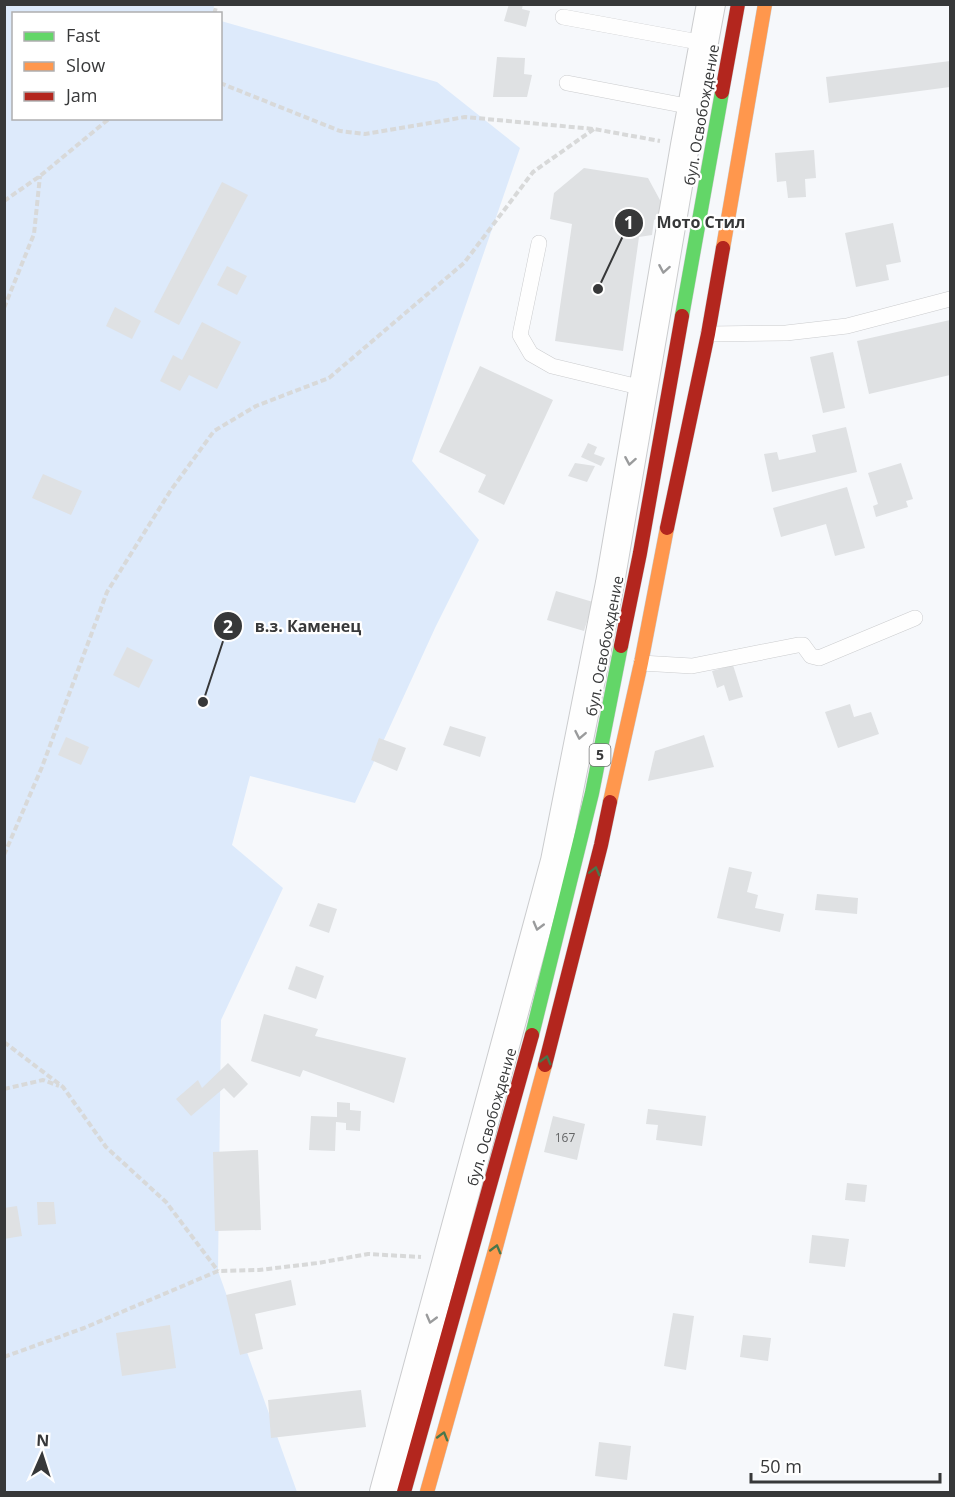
<svg xmlns="http://www.w3.org/2000/svg" width="955" height="1497" viewBox="0 0 955 1497" font-family="'Open Sans',sans-serif">
<style>
.green{fill:#ddeafb}
.building{fill:#dfe1e3}
.lines{fill:none;stroke-linecap:round;stroke-linejoin:round}
.lane-casing{stroke:#cbccce;stroke-width:16}
.street-casing{stroke:#cbccce;stroke-width:30}
.fast-casing{stroke:#cbccce;stroke-width:15}
.slow-casing{stroke:#cbccce;stroke-width:15}
.jam-casing{stroke:#cbccce;stroke-width:15}
.path{stroke:#d8d9d9;stroke-width:4;stroke-dasharray:6 3;stroke-linecap:butt}
.lane{stroke:#fefefe;stroke-width:15}
.street{stroke:#fefefe;stroke-width:28}
.fast{stroke:#63d668;stroke-width:14}
.slow{stroke:#ff974d;stroke-width:14}
.jam{stroke:#b3261e;stroke-width:14}
.oneway{stroke:#9a9b9c}
.oneway2{stroke:#49774c}
.labels{text-anchor:middle;stroke-width:4.5;stroke-linejoin:round;paint-order:stroke}
.number-label{font-size:12px;fill:#636465}
.shield{fill:#fff;stroke:#737474;stroke-width:1.5}
.shield-label{font-size:14px;font-weight:bold;fill:#373839}
.street-label{font-size:15px;fill:#373839;stroke:#fff}
.leader{fill:none;stroke:#373839;stroke-width:2}
.callout-dot{fill:#373839;stroke:#fff;stroke-width:2}
.mark-label{font-size:18px;text-anchor:middle;font-weight:bold;fill:#fff}
.callout-label{font-size:16px;text-anchor:middle;font-weight:bold;fill:#373839;stroke:#fff;stroke-width:4.5;stroke-linejoin:round;paint-order:stroke}
</style>
<rect width="100%" height="100%" fill="#f6f8fb"/>
<path class="green" d="M 5,5 L 214,5 L 213,14 L 14,14 L 14,118 L 220,118 L 221,21 L 437,82 L 520,148 L 412,461 L 479,540 L 435,628 L 355,803 L 250,776 L 232,845 L 283,888 L 221,1020 L 218,1271 L 297,1492 L 5,1492 Z"/>
<g class="building">
<path d="M 509,4 L 523,4 L 522,9 L 530,11 L 526,27 L 504,21 Z"/>
<path d="M 497,57 L 525,58 L 524,74 L 532,75 L 527,97 L 493,97 Z"/>
<path d="M 950,61 L 950,87 L 829,103 L 826,77 Z"/>
<path d="M 814,150 L 816,178 L 805,179 L 806,197 L 788,198 L 786,181 L 777,182 L 775,153 Z"/>
<path d="M 584,168 L 648,178 L 667,213 L 654,220 L 652,235 L 639,237 L 623,351 L 555,341 L 572,224 L 550,219 L 554,193 Z"/>
<path d="M 222,182 L 248,195 L 179,325 L 154,312 Z"/>
<path d="M 893,223 L 901,262 L 886,265 L 889,280 L 856,287 L 845,233 Z"/>
<path d="M 227,266 L 247,276 L 237,295 L 217,285 Z"/>
<path d="M 115,307 L 141,321 L 132,339 L 106,326 Z"/>
<path d="M 950,320 L 950,375 L 869,394 L 857,341 Z"/>
<path d="M 202,322 L 241,342 L 217,389 L 189,375 L 180,391 L 160,381 L 173,355 L 182,360 Z"/>
<path d="M 833,352 L 845,408 L 823,413 L 810,357 Z"/>
<path d="M 480,366 L 553,400 L 504,505 L 478,492 L 486,475 L 439,452 Z"/>
<path d="M 846,427 L 857,472 L 772,492 L 764,454 L 777,452 L 779,460 L 816,452 L 812,435 Z"/>
<path d="M 588,443 L 597,447 L 594,454 L 605,458 L 601,466 L 581,457 Z"/>
<path d="M 575,463 L 595,466 L 587,482 L 568,476 Z"/>
<path d="M 901,463 L 913,499 L 906,501 L 908,507 L 876,517 L 873,506 L 878,504 L 868,473 Z"/>
<path d="M 43,474 L 82,491 L 71,515 L 32,498 Z"/>
<path d="M 847,487 L 865,548 L 835,556 L 826,524 L 781,537 L 773,508 Z"/>
<path d="M 556,591 L 593,602 L 584,631 L 547,620 Z"/>
<path d="M 127,647 L 153,660 L 139,688 L 113,675 Z"/>
<path d="M 733,665 L 743,697 L 729,701 L 724,685 L 717,688 L 712,671 Z"/>
<path d="M 850,704 L 854,717 L 871,712 L 879,734 L 838,748 L 825,712 Z"/>
<path d="M 450,726 L 486,737 L 480,757 L 443,745 Z"/>
<path d="M 704,735 L 714,767 L 648,781 L 655,751 Z"/>
<path d="M 66,737 L 89,747 L 81,765 L 58,755 Z"/>
<path d="M 379,738 L 406,748 L 397,771 L 371,760 Z"/>
<path d="M 729,867 L 752,872 L 747,892 L 758,895 L 755,908 L 784,914 L 780,932 L 717,918 Z"/>
<path d="M 817,894 L 858,898 L 857,914 L 815,910 Z"/>
<path d="M 318,903 L 337,909 L 329,933 L 309,926 Z"/>
<path d="M 296,966 L 324,976 L 316,999 L 288,989 Z"/>
<path d="M 264,1014 L 318,1029 L 315,1036 L 406,1058 L 394,1103 L 303,1070 L 300,1077 L 251,1061 Z"/>
<path d="M 228,1063 L 248,1084 L 234,1098 L 224,1088 L 191,1116 L 176,1099 L 198,1080 L 202,1088 Z"/>
<path d="M 337,1102 L 350,1103 L 350,1110 L 361,1111 L 360,1131 L 346,1130 L 346,1123 L 336,1122 L 335,1151 L 309,1150 L 311,1116 L 337,1117 Z"/>
<path d="M 648,1109 L 706,1116 L 702,1146 L 656,1140 L 658,1125 L 646,1124 Z"/>
<path d="M 553,1116 L 585,1124 L 577,1160 L 544,1152 Z"/>
<path d="M 258,1150 L 261,1230 L 215,1231 L 213,1152 Z"/>
<path d="M 847,1183 L 867,1185 L 865,1202 L 845,1200 Z"/>
<path d="M 37,1202 L 54,1202 L 56,1224 L 38,1225 Z"/>
<path d="M 17,1206 L 22,1236 L 4,1239 L 4,1208 Z"/>
<path d="M 812,1235 L 849,1239 L 845,1267 L 809,1263 Z"/>
<path d="M 291,1280 L 296,1305 L 255,1314 L 263,1349 L 240,1355 L 226,1295 Z"/>
<path d="M 673,1313 L 694,1316 L 686,1370 L 664,1366 Z"/>
<path d="M 170,1325 L 176,1368 L 122,1376 L 116,1333 Z"/>
<path d="M 743,1335 L 771,1338 L 768,1361 L 740,1357 Z"/>
<path d="M 361,1390 L 366,1427 L 271,1438 L 268,1400 Z"/>
<path d="M 599,1442 L 631,1446 L 627,1480 L 595,1476 Z"/>
</g>
<g class="lines">
<g class="lane-casing">
<g id="lane">
<path d="M 563,17 L 704,43"/>
<path d="M 567,83 L 692,107"/>
<path d="M 539,243 L 520,335 L 531,354 L 552,366 L 643,388"/>
<path d="M 708,334 L 786,333 L 847,326 L 950,299"/>
<path d="M 641,663 L 692,666 L 798,645 L 803,645 L 811,656 L 819,658 L 915,618"/>
</g>
</g>
<g class="street-casing">
<path id="street" d="M 384,1492 L 555,861 L 610,583 L 685,145 L 711,4"/>
</g>
<g class="fast-casing">
<g id="fast">
<path d="M 682,316 L 722,92"/>
<path d="M 532,1035 L 592,793 L 621,646"/>
</g>
</g>
<g class="slow-casing">
<g id="slow">
<path d="M 723,248 L 765,4"/>
<path d="M 610,802 L 641,663 L 667,528"/>
<path d="M 427,1492 L 494,1254 L 545,1065"/>
</g>
</g>
<g class="jam-casing">
<g id="jam">
<path d="M 722,92 L 738,4"/>
<path d="M 667,528 L 708,334 L 723,248"/>
<path d="M 621,646 L 640,553 L 682,316"/>
<path d="M 545,1065 L 601,845 L 610,802"/>
<path d="M 404,1492 L 532,1035"/>
</g>
</g>
<g class="path">
<path d="M 214,14 L 217,4"/>
<path d="M 220,83 L 340,131 L 365,134 L 465,117 L 594,129 L 660,141"/>
<path d="M 4,201 L 40,176 L 110,118"/>
<path d="M 4,308 L 34,234 L 40,176"/>
<path d="M 4,855 L 42,767 L 107,592 L 171,490 L 214,431 L 256,406 L 329,378 L 464,263 L 533,172 L 594,129"/>
<path d="M 4,1042 L 63,1087 L 106,1147 L 166,1202 L 218,1271"/>
<path d="M 4,1089 L 43,1080 L 59,1086"/>
<path d="M 4,1357 L 84,1328 L 218,1271 L 259,1270 L 318,1263 L 368,1254 L 421,1257"/>
</g>
<use href="#lane" class="lane"/>
<use href="#street" class="street"/>
<use href="#fast" class="fast"/>
<use href="#slow" class="slow"/>
<use href="#jam" class="jam"/>
</g>
<defs><path id="oneway-chevron" d="M-2-3.5L2.5 0L-2 3.5" fill="none" stroke-width="1.6" stroke-linecap="round" stroke-linejoin="round" transform="scale(1.5)"/></defs>
<g class="oneway">
<use href="#oneway-chevron" transform="translate(664 269) rotate(100)"/>
<use href="#oneway-chevron" transform="translate(630 461) rotate(100)"/>
<use href="#oneway-chevron" transform="translate(580 735) rotate(101)"/>
<use href="#oneway-chevron" transform="translate(538 926) rotate(105)"/>
<use href="#oneway-chevron" transform="translate(431 1319) rotate(105)"/>
</g>
<g class="oneway2">
<use href="#oneway-chevron" transform="translate(595 871) rotate(-76)"/>
<use href="#oneway-chevron" transform="translate(546 1060) rotate(-75)"/>
<use href="#oneway-chevron" transform="translate(496 1249) rotate(-75)"/>
<use href="#oneway-chevron" transform="translate(443 1436) rotate(-74)"/>
</g>
<g class="labels">
<g class="number-label">
<text x="565" y="1142">167</text>
</g>
<rect class="shield" x="589.5" y="744" width="21" height="22" rx="4.5"/>
<g class="shield-label">
<text x="600" y="760">5</text>
</g>
<g class="street-label">
<text transform="translate(702 115) rotate(-80)" y="5">бул. Освобождение</text>
<text transform="translate(605 646) rotate(-79)" y="5">бул. Освобождение</text>
<text transform="translate(492 1117) rotate(-74)" y="5">бул. Освобождение</text>
</g>
</g>
<path class="leader" d="M598 289L629 223M203 702L228 626"/>
<g class="callout-dot">
<circle cx="598" cy="289" r="6"/>
<circle cx="203" cy="702" r="6"/>
<circle cx="629" cy="223" r="15"/>
<circle cx="228" cy="626" r="15"/>
</g>
<g class="mark-label">
<text x="629" y="229">1</text>
<text x="228" y="633">2</text>
</g>
<g class="callout-label">
<text x="701" y="228">Мото Стил</text>
<text x="308" y="632">в.з. Каменец</text>
</g>
<rect width="955" height="1497" fill="none" stroke="#373839" stroke-width="12"/>
<rect x="12" y="12" width="210" height="108" fill="#ffffff" stroke="#afafb0" stroke-width="1.5"/>
<rect x="24" y="32" width="30" height="9" fill="#63d668" stroke="#afafb0" stroke-width="1.5"/>
<text x="66" y="42" font-size="18" fill="#373839">Fast</text>
<rect x="24" y="62" width="30" height="9" fill="#ff974d" stroke="#afafb0" stroke-width="1.5"/>
<text x="66" y="72" font-size="18" fill="#373839">Slow</text>
<rect x="24" y="92" width="30" height="9" fill="#b3261e" stroke="#afafb0" stroke-width="1.5"/>
<text x="66" y="102" font-size="18" fill="#373839">Jam</text>
<g transform="translate(42 1455) rotate(3)" stroke="#ffffff" stroke-width="4.5" paint-order="stroke">
<path d="M0-4.5L10 22L0 15L-10 22Z" fill="#373839"/>
<text y="-9" font-size="16" font-weight="bold" text-anchor="middle" fill="#373839">N</text>
</g>
<path d="M751 1473v9h189v-9" fill="none" stroke="#373839" stroke-width="3"/>
<text x="760" y="1473" font-size="18" fill="#373839" stroke="#ffffff" stroke-width="4.5" paint-order="stroke">50 m</text>
</svg>
